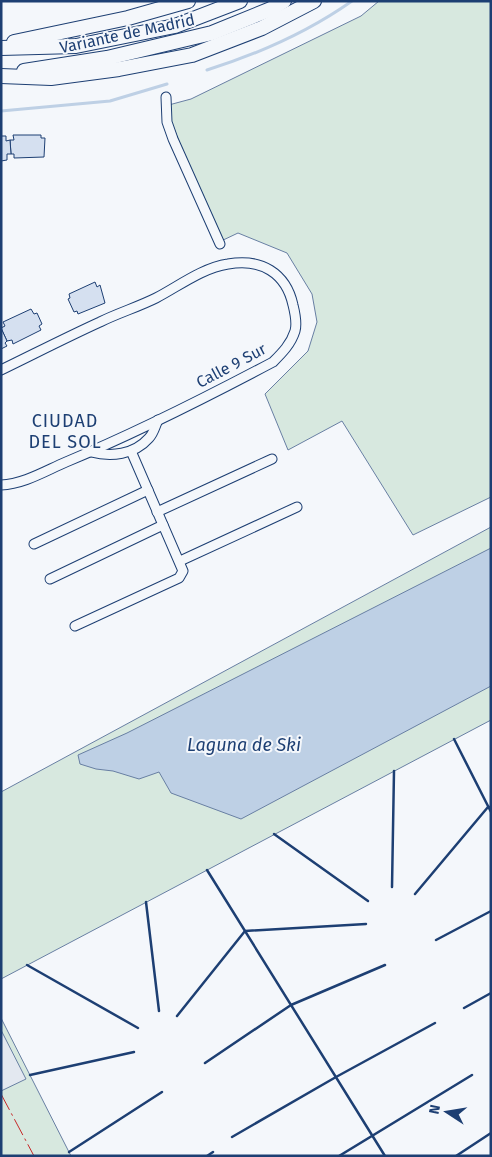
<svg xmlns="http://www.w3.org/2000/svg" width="492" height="1157" viewBox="0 0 492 1157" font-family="'Fira Sans',sans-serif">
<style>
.green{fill:#d7e8df;stroke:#687fa3}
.parking{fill:#e3e8f0;stroke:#687fa3}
.water{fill:#bed0e5;stroke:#687fa3}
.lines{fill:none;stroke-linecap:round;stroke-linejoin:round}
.stream{stroke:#bed0e5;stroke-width:3}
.building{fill:#d5e0f0;stroke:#1d3f73}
.minor-casing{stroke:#1d3f73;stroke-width:11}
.primary-casing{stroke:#1d3f73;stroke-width:16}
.minor{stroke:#f4f7fb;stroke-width:9}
.primary{stroke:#f4f7fb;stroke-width:14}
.wall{stroke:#1d3f73;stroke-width:2.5}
.power{stroke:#c62828;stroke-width:1;stroke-dasharray:18 4 2.5 4;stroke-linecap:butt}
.labels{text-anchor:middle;stroke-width:4;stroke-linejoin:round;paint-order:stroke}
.street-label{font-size:16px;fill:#1d3f73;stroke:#f4f7fb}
.neighbourhood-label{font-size:18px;letter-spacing:1px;fill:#1d3f73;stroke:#f4f7fb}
.water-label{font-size:18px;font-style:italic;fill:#1d3f73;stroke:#f4f7fb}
</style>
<rect width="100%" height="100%" fill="#f4f7fb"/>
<g class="green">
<path d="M 379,1 L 491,1 L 491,497 L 413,535 L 342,421 L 288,450 L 265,394 L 308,351 L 317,322 L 312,294 L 287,253 L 238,233 L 219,242 L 165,106 L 191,99 L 361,16 Z"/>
<path d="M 491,527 L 491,720 L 1,979 L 1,792 Z"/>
<path d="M 1,1018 L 71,1156 L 1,1156 Z"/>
</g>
<path class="parking" d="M 1,1030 L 26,1079 L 1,1091 Z"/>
<path class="water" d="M 491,548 L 491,686 L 241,819 L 171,793 L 159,772 L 139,779 L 113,771 L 96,769 L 80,764 L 78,755 L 127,733 Z"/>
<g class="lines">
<g class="stream">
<path d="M 207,70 C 258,54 308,32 352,1"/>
<path d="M 1,111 L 110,101 L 167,84"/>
</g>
</g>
<g class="building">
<path d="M 13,135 L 41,135 L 41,138 L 45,138 L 44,157 L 14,158 L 14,154 L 11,154 L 10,140 L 14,140 Z"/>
<path d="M 1,136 L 6,136 L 6,141 L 10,140 L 11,154 L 7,154 L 7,160 L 1,161 Z"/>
<path d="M 95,282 L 97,287 L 100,285 L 105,303 L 78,314 L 77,311 L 74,312 L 68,299 L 70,298 L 69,294 Z"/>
<path d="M 31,309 L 34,314 L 37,313 L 42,324 L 39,326 L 41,330 L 13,344 L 12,340 L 7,341 L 1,328 L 5,326 L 3,322 Z"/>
<path d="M 1,328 L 7,341 L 5,343 L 7,346 L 1,349 Z"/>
</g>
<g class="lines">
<g class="minor-casing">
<g id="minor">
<path d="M 166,97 L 167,122 L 173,139 L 220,244"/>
<path d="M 1,370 C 34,354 67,337 100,322 C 118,313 138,307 156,298 C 179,286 202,268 228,264 C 261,258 286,273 293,305 C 295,313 297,324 295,331 C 291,344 282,353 273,362 C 205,398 136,433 66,462 C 45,471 24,484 1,485"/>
<path d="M 91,452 C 111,457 134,455 149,438 C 154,433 155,426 158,420"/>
<path d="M 157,512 L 272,459"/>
<path d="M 34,544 L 148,490"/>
<path d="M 180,561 L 297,507"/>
<path d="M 50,579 L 163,525"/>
<path d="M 75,626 L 179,578 L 183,571 L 131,451"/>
</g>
</g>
<g class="primary-casing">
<g id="primary">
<path d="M 14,42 L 128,18 L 188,1"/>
<path d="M 1,48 L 76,46 L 175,26 L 240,1"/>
<path d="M 24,71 L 107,58 L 212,33 L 271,9 L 284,1"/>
<path d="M 1,76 L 51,78 L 119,69 L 192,55 L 262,28 L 314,1"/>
</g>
</g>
<use href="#minor" class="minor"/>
<use href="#primary" class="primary"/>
<g class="wall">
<path d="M 454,739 L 491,812"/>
<path d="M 274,834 L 368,901"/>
<path d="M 207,870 L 385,1156"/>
<path d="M 392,887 L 394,771"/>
<path d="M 415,894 L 488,807 L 491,807"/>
<path d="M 146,902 L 159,1011"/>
<path d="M 436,940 L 491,911"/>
<path d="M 27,965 L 138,1028"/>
<path d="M 464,1008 L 491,993"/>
<path d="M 177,1016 L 245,931 L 366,924"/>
<path d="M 205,1063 L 291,1005 L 385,965"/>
<path d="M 30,1075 L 134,1052"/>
<path d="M 232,1137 L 336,1077 L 435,1023"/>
<path d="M 69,1152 L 162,1092"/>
<path d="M 207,1156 L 213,1152"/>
<path d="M 339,1156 L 472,1075"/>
<path d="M 456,1156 L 491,1133"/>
</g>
<path class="power" d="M 1,1094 L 34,1156"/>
</g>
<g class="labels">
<g class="street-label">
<text transform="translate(127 33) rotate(-12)" y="6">Variante de Madrid</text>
<text transform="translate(231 365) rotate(-28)" y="6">Calle 9 Sur</text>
</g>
<g class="neighbourhood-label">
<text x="65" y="427">CIUDAD<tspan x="65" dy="21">DEL SOL</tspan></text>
</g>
<g class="water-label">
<text x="244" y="751">Laguna de Ski</text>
</g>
</g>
<rect width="492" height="1157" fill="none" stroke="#1d3f73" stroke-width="5"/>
<g transform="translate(447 1112) rotate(282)" stroke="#f4f7fb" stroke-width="4" paint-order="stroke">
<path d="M0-4L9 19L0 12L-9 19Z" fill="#1d3f73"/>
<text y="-8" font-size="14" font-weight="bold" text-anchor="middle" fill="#1d3f73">N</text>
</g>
</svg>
